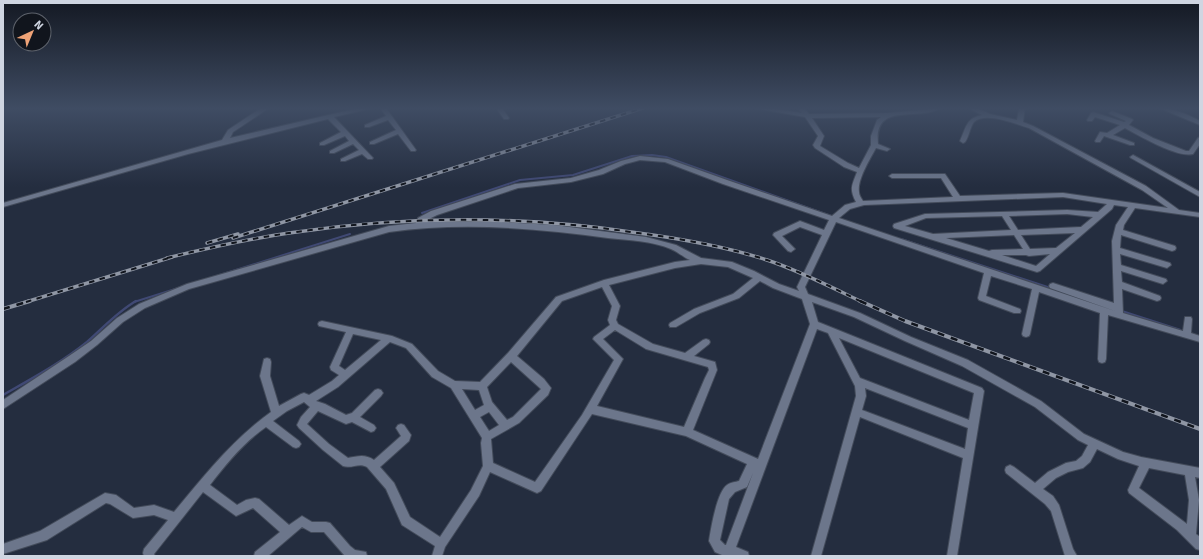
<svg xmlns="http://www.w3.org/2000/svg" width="1203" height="559" viewBox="0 0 1203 559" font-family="Signika,sans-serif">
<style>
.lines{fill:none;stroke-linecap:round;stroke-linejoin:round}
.stream-far1{stroke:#404974;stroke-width:2}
.stream{stroke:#404974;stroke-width:2.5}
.minor-casing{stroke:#434b5a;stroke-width:2}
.minor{fill:#6c768b;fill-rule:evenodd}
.rail-far1-casing{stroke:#8f96a4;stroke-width:3.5}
.rail-casing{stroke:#8f96a4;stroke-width:4}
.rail-far1{stroke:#11151d;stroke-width:2;stroke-dasharray:5.5;stroke-linecap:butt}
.rail{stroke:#11151d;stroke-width:2.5;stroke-dasharray:7;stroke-linecap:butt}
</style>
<rect width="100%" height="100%" fill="#242d3f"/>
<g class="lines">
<g class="stream-far1">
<path d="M 422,213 L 520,180 L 573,175 L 632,156 L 652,155 L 666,157 L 834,217"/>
<path d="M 901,239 L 1066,293"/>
<path d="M 134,302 L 350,234"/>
</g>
<g class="stream">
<path d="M 1121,311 L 1180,330"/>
<path d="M 3,395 C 31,379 61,363 87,342 C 103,328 117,312 136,301"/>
</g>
<g class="minor-casing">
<g id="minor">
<path d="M 261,108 L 269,108 L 233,132 L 230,138 L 324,116 L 359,108 L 373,108 L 334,117 L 373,158 L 372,159 L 368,159 L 362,154 L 345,161 L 341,161 L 341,159 L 359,150 L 353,144 L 334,153 L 330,153 L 330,151 L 349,141 L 345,136 L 324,145 L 320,145 L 320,143 L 341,132 L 328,119 L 188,154 L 3,207 L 3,203 L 222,140 L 228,130 Z"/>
<path d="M 380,108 L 386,108 L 416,150 L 415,151 L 411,151 L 398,134 L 374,144 L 370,144 L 370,142 L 396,130 L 388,120 L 369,127 L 365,127 L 365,125 L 386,116 Z"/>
<path d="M 496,108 L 502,108 L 509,118 L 508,119 L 504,119 Z"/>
<path d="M 753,108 L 771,108 L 802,113 L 797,108 L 804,108 L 809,114 L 888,113 L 941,108 C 917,122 874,101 878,144 L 890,149 L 887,151 L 876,148 C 870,159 857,180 859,192 C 859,195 861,198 863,201 L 953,197 L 941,178 L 892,178 L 889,176 L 892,174 L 945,174 L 960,196 L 1063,193 L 1168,208 L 1142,190 L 1029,128 C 1016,124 985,111 974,122 C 970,127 969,137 965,142 L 963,143 L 960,141 C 966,128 966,118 982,115 L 968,108 L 977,108 L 990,114 L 1017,120 L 1019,108 L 1025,108 L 1023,122 L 1033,126 L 1146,186 L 1179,210 L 1200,213 L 1200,217 L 1135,208 L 1124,225 L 1123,230 L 1175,246 L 1176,248 L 1175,250 L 1172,251 L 1121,235 L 1120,248 L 1170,263 L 1171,265 L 1167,268 L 1120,254 L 1121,265 L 1166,279 L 1167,281 L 1163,284 L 1121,271 L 1122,282 L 1160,296 L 1161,298 L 1160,300 L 1157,301 L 1122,289 L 1123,313 L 1183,331 L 1185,317 L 1191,317 L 1192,319 L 1191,333 L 1200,336 L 1200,342 L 1108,315 L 1106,359 L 1105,362 L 1102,363 L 1099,362 L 1098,359 L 1100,313 L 1039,292 L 1030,334 L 1029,336 L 1026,337 L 1023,336 L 1022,334 L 1032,289 L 991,276 L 986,296 L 1020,309 L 1021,311 L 1020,313 L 1014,313 L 979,300 L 978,298 L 984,273 L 836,222 L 805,287 L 808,294 L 860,313 L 911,337 L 968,360 L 1041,401 L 1084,434 L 1123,452 L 1141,457 L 1200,468 L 1200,478 L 1195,477 L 1199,500 L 1196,534 L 1200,537 L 1200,550 L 1196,549 L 1177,530 L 1129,493 L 1128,490 L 1139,466 L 1118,459 L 1097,449 L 1090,462 L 1083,468 L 1068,472 L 1056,478 L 1043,489 L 1053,496 L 1059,505 L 1073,549 L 1077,556 L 1065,556 L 1051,511 L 1045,504 L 1006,473 L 1005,470 L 1006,467 L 1010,465 L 1014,467 L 1035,483 L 1048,472 L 1066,463 L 1076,461 L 1082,456 L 1088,445 L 1078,440 L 1035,407 L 962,366 L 905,341 L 854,317 L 812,302 L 818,322 L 982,388 L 984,391 L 957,556 L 947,556 L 963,458 L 860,417 L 821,556 L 811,556 L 856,396 L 855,386 L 828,333 L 817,329 L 736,547 L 748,552 L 749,556 L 722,556 L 722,555 L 715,552 L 709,541 C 711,528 717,492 727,485 C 731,482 736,482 739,481 L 747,464 L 686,436 L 592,414 L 541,491 L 537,493 L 490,472 L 479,496 L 445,547 L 442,556 L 432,556 L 435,546 L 402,525 L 386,489 L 367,467 C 359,462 352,469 343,466 L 323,450 L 299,428 L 297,425 L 301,417 L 310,407 L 304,402 L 287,411 L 273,421 L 299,441 L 301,444 L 299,447 L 296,448 L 293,447 L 266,427 C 244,442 226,464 210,485 L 237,505 L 246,500 L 255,498 L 259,499 L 289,525 L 302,516 L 312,522 L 326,522 L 330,523 L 350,546 L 355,550 L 366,552 L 367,556 L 345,556 L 324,532 L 311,532 L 302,527 L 268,556 L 254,556 L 255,552 L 280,532 L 253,508 L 236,516 L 203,492 L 154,554 L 155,556 L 144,556 L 143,553 L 144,549 L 168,520 L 154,515 L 133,518 L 110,504 L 106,503 L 47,540 L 3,554 L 3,544 L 40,531 L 105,493 L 116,495 L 134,508 L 154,505 L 174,512 C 205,475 232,440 271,412 L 260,376 L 264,359 L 267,358 L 270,359 L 271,362 L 270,376 L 279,406 L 301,394 L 304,393 L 309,395 L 332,381 L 339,375 L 331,370 L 330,367 L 346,332 L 319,326 L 318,324 L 319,322 L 322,321 L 392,336 L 412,344 L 438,371 L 455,381 L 480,382 L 508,353 L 556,297 L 604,280 L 675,262 L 690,260 C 683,257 678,252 671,249 C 652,241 628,240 608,238 C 536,228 461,222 389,232 L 189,289 L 145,308 L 123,322 L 97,345 L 75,362 L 3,409 L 3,400 L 69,356 L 91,341 L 117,318 L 139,304 L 187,284 L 389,226 L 416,223 L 418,218 L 431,211 L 515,184 L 571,178 L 599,170 L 621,161 L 640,156 L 668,159 L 727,180 L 832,216 L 845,205 L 856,202 C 849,189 852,185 857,172 L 844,167 L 815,148 L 813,145 L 818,136 L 805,117 ZM 881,117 L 877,120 L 871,136 L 871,145 L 859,168 L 848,163 L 820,146 L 824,136 L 812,118 ZM 640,160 L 665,162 L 723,184 L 829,220 L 824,230 L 800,221 L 774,233 L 773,235 L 788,251 L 791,252 L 795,249 L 782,236 L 800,227 L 822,235 L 797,287 L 799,291 L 779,284 L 754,271 L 732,262 L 701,258 L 676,245 L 646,237 L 554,225 L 501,222 L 423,222 L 437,215 L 518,188 L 571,182 L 603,174 L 625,164 ZM 1063,197 L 1107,204 L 1098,212 L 1067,210 L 925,214 L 894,224 L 893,226 L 894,228 L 1037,272 L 1040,271 L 1112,209 L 1114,205 L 1128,207 L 1116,225 L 1112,241 L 1114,303 L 1053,283 L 1050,284 L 1049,286 L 1050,288 L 1115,311 L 839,218 L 850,209 L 864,205 ZM 1067,214 L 1093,217 L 1081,227 L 1018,230 L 1009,216 ZM 1002,216 L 1011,230 L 933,234 L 905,226 L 926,218 ZM 1075,233 L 1056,248 L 1030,249 L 1021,235 ZM 1014,235 L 1023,249 L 992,250 L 989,251 L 946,238 ZM 1050,254 L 1036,266 L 1002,255 L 1026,255 L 1029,256 ZM 701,264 L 728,267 L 753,278 L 733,294 L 694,309 L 670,323 L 669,325 L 670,327 L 676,327 L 700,313 L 739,298 L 760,281 L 773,288 L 802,299 L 810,324 L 758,459 L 693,430 L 717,370 L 715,362 L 694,356 L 709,344 L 710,342 L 709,340 L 706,339 L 703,340 L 685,353 L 653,344 L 618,324 L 616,320 L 620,306 L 609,285 L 675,268 ZM 602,287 L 612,306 L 608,320 L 610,325 L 594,337 L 593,339 L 614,360 L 582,415 L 535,482 L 493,463 L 491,439 L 519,423 L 548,395 L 551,388 L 544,379 L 517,356 L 562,301 ZM 615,330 L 646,349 L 708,367 L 709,370 L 705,378 L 684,427 L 597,406 L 623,359 L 603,339 ZM 353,334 L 381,340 L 345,370 L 339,366 ZM 839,338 L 974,393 L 969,420 L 860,378 ZM 390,342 L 406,348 L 432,377 L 451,388 L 482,438 L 481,443 L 483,466 L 471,490 L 440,537 L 410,517 L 394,483 L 380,467 L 409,441 L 411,435 L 404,425 L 401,424 L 398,425 L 396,428 L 401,436 L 374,460 C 365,454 358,456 348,458 L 329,444 L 307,424 L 318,411 L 346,424 L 352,422 L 371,432 L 374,431 L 376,428 L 374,425 L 360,417 L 381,396 L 383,393 L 381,390 L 378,389 L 375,390 L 352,413 L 346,415 L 325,404 L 316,401 L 338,387 ZM 511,362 L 541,389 L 513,417 L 507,420 L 492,402 L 487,387 ZM 865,388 L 968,428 L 965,449 L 862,410 L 866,396 ZM 462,389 L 479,390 L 484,405 L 475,410 ZM 489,412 L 499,425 L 489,431 L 480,417 ZM 1149,468 L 1185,475 L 1189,500 L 1187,524 L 1139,488 ZM 753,473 L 726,545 L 725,545 L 720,540 L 729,499 L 735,492 L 747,487 Z"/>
<path d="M 1159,108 C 1173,108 1187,114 1200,121 L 1200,125 Z"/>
<path d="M 1112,111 L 1132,119 L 1133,120 L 1129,125 L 1153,138 L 1186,151 L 1189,151 L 1198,138 L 1200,137 L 1200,144 L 1193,154 C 1177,158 1140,136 1125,128 L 1113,135 L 1134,143 L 1134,145 L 1130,145 L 1104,136 L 1100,142 L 1096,142 L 1095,141 L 1100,132 L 1107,133 L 1120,125 L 1095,117 L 1092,121 L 1088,121 L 1087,120 L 1091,113 L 1093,112 L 1124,122 L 1126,121 L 1110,114 L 1109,113 Z"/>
<path d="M 1133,155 L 1200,192 L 1200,197 L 1131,158 L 1130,157 Z"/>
</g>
</g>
<use href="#minor" class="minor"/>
<g class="rail-far1-casing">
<g id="rail-far1">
<path d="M 233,238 L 643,108"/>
<path d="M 207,243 L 238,234"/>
<path d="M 167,258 C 208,248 248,239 289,233 C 403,216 517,215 631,232 C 677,238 724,246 767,260 C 800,271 831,287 862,302"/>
<path d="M 26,302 L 172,257"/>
</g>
</g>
<g class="rail-casing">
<g id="rail">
<path d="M 860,301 L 905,321 L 1200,429"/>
<path d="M 3,309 L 30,301"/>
</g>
</g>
<use href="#rail-far1" class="rail-far1"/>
<use href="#rail" class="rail"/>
</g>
<linearGradient id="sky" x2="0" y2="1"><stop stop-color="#141923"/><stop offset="0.58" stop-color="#3f4c63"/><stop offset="1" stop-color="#3f4c63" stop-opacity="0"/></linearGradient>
<rect width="1203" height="187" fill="url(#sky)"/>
<rect width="1203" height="559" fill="none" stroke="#cfd5e1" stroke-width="8"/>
<g transform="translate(32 32) rotate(44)"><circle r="19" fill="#11151d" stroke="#5d626b"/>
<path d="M0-3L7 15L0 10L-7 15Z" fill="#efa377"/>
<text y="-6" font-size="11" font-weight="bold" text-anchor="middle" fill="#cfd5e1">N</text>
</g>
</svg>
